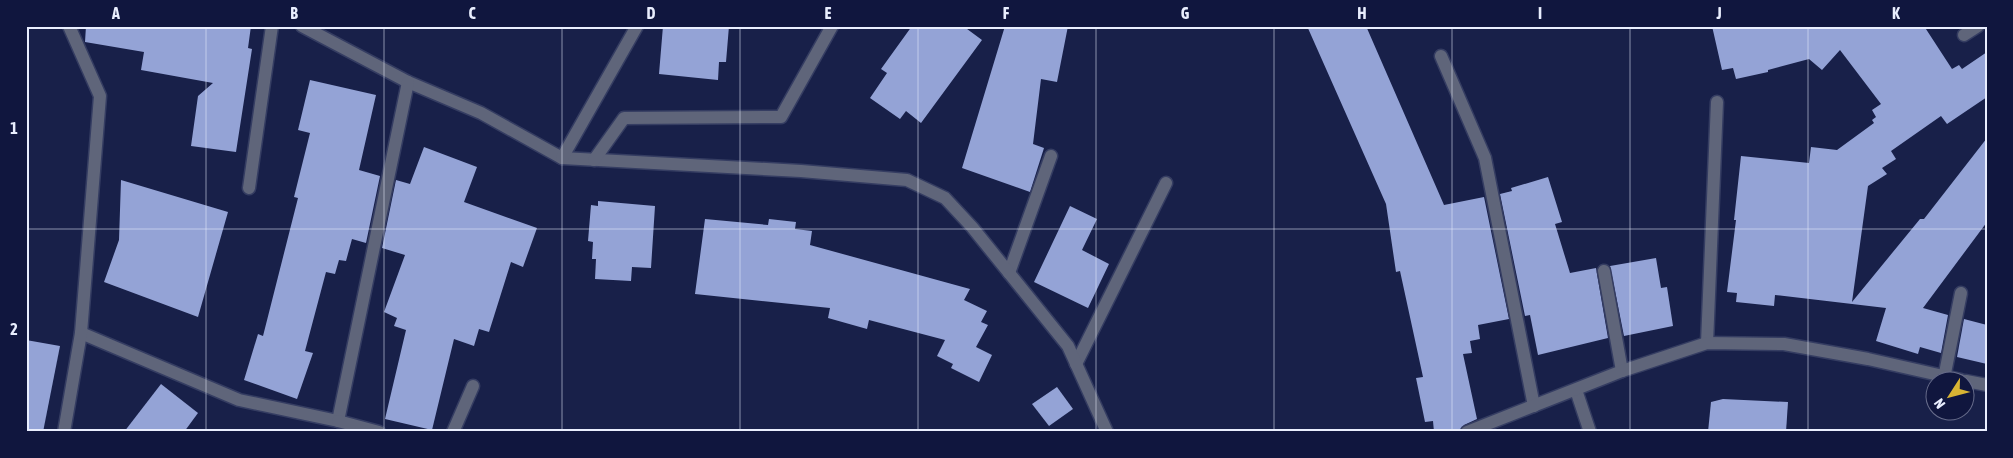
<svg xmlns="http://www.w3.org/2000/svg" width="2013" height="458" viewBox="0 0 2013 458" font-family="'Asap Condensed',sans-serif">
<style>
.building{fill:#94a3d6}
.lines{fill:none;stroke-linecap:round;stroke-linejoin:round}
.lane-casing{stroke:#353d62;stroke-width:15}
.street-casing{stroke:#353d62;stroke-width:15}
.lane{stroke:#5f657a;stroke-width:12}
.street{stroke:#5f657a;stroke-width:12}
.grid{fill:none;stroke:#e9eefe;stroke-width:1;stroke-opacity:0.55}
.neatline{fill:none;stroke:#e9eefe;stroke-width:2}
.grid-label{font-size:16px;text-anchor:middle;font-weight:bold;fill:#e9eefe}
</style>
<rect width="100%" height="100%" fill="#182049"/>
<g class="building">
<path d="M 86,26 L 251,26 L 248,48 L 252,49 L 236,152 L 191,146 L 198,96 L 213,83 L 141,70 L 144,52 L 85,42 Z"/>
<path d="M 663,26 L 729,26 L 726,62 L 719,62 L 718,80 L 659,74 Z"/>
<path d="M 912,26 L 963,26 L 982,40 L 921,123 L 906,111 L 900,119 L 870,98 L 887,73 L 881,69 Z"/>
<path d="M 1005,26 L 1068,26 L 1057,82 L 1041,79 L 1033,144 L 1044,148 L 1030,192 L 962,168 Z"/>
<path d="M 1307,26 L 1366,26 L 1444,205 L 1484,197 L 1509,319 L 1478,325 L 1480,339 L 1470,341 L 1472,353 L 1463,354 L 1477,419 L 1464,425 L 1459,432 L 1434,432 L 1433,421 L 1425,422 L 1416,378 L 1423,377 L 1400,271 L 1396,272 L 1386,204 Z"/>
<path d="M 1712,26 L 1924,26 L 1952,69 L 1959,65 L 1962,69 L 1987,52 L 1987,97 L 1947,124 L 1941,116 L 1891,151 L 1896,159 L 1882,168 L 1887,174 L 1868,186 L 1852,302 L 1920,219 L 1924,219 L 1987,138 L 1987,222 L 1923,308 L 1948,315 L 1941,353 L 1920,347 L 1918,354 L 1876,341 L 1886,308 L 1775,295 L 1774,306 L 1736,302 L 1737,293 L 1727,292 L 1736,220 L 1734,220 L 1741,156 L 1809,163 L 1811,147 L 1837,150 L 1874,123 L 1872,120 L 1876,117 L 1872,110 L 1881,104 L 1840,50 L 1822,70 L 1809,59 L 1768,70 L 1768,72 L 1736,79 L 1733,68 L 1722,70 Z"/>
<path d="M 310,80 L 376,95 L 359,170 L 380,176 L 366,243 L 352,239 L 346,261 L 339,260 L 335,274 L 326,272 L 305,351 L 313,353 L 297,399 L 244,380 L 258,334 L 263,336 L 298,198 L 294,197 L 310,133 L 298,130 Z"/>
<path d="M 424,147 L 477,167 L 464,202 L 537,228 L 523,267 L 511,262 L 489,332 L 479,329 L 474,346 L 454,339 L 432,430 L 385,419 L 406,330 L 394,326 L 397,318 L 384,312 L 405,255 L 382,248 L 396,180 L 410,184 Z"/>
<path d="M 1548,177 L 1562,222 L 1555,224 L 1570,273 L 1596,268 L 1608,338 L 1538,355 L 1530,315 L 1525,316 L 1500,194 L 1512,191 L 1511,188 Z"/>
<path d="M 121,180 L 228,212 L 198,317 L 104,282 L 119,240 Z"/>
<path d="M 598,201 L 655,206 L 651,268 L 632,267 L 631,281 L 595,279 L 596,259 L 592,259 L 593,242 L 588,241 L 591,205 L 598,206 Z"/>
<path d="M 1070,206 L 1097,219 L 1082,250 L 1109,264 L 1088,308 L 1034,282 Z"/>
<path d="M 705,219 L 768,225 L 769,219 L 796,222 L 795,229 L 812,231 L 810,245 L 970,289 L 964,300 L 987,311 L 981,322 L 988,325 L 976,347 L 992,355 L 979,382 L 951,368 L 953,364 L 937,356 L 945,340 L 869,320 L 867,329 L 828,318 L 830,308 L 695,294 Z"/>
<path d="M 1656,258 L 1661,288 L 1667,287 L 1673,326 L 1624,336 L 1610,266 Z"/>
<path d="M 1964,319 L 1987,325 L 1987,364 L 1957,357 Z"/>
<path d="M 26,340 L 60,346 L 43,432 L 26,432 Z"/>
<path d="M 161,384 L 198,413 L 184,432 L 124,432 Z"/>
<path d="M 1057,387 L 1073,409 L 1049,426 L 1032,404 Z"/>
<path d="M 1723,399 L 1788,402 L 1786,432 L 1708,432 L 1711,402 Z"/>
</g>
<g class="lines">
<g class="lane-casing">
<g id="lane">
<path d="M 1009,273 L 1051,156"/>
<path d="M 1076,364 L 1166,183"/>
</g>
</g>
<g class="street-casing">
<g id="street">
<path d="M 302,26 L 408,82 L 481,113 L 562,158 L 801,171 L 907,180 L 945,198 L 972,227 L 1068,346 L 1107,432"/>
<path d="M 1964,35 L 1978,26"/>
<path d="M 1441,56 L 1485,158 L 1534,406"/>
<path d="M 562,158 L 637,26"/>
<path d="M 594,160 L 624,118 L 781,117 L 832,26"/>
<path d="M 249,188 L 272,26"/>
<path d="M 1604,271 L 1622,371"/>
<path d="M 81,333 L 239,400 L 338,421 L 408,82"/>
<path d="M 1707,343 L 1717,102"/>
<path d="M 1944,378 L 1961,293"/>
<path d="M 1966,381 L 1987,385"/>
<path d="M 1576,390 L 1590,432"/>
<path d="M 338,421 L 379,432"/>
<path d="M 64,432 L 81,333 L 100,96 L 69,26"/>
<path d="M 453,432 L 473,386"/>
<path d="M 1467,432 L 1622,371 L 1707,343 L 1784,344 L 1868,359 L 1961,380"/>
</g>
</g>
<use href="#lane" class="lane"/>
<use href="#street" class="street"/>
</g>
<path class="grid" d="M 206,26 L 206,432M 384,26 L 384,432M 562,26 L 562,432M 740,26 L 740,432M 918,26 L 918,432M 1096,26 L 1096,432M 1274,26 L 1274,432M 1452,26 L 1452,432M 1630,26 L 1630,432M 1808,26 L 1808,432M 26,229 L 1987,229"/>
<rect width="2013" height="458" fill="none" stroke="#10163e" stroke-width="55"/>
<g transform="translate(1950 396) rotate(234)"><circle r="24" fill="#10163e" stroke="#676c8b"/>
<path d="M0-4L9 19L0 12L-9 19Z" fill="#d8b434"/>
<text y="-8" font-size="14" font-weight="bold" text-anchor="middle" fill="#e9eefe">N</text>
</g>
<rect x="28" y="28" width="1958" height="402" class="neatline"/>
<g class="grid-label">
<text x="116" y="19">A</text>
<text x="294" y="19">B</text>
<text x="472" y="19">C</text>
<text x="651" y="19">D</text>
<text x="828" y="19">E</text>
<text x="1006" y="19">F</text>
<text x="1185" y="19">G</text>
<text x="1362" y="19">H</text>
<text x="1540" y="19">I</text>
<text x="1719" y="19">J</text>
<text x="1896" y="19">K</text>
<text x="14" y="134">1</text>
<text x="14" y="335">2</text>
</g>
</svg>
